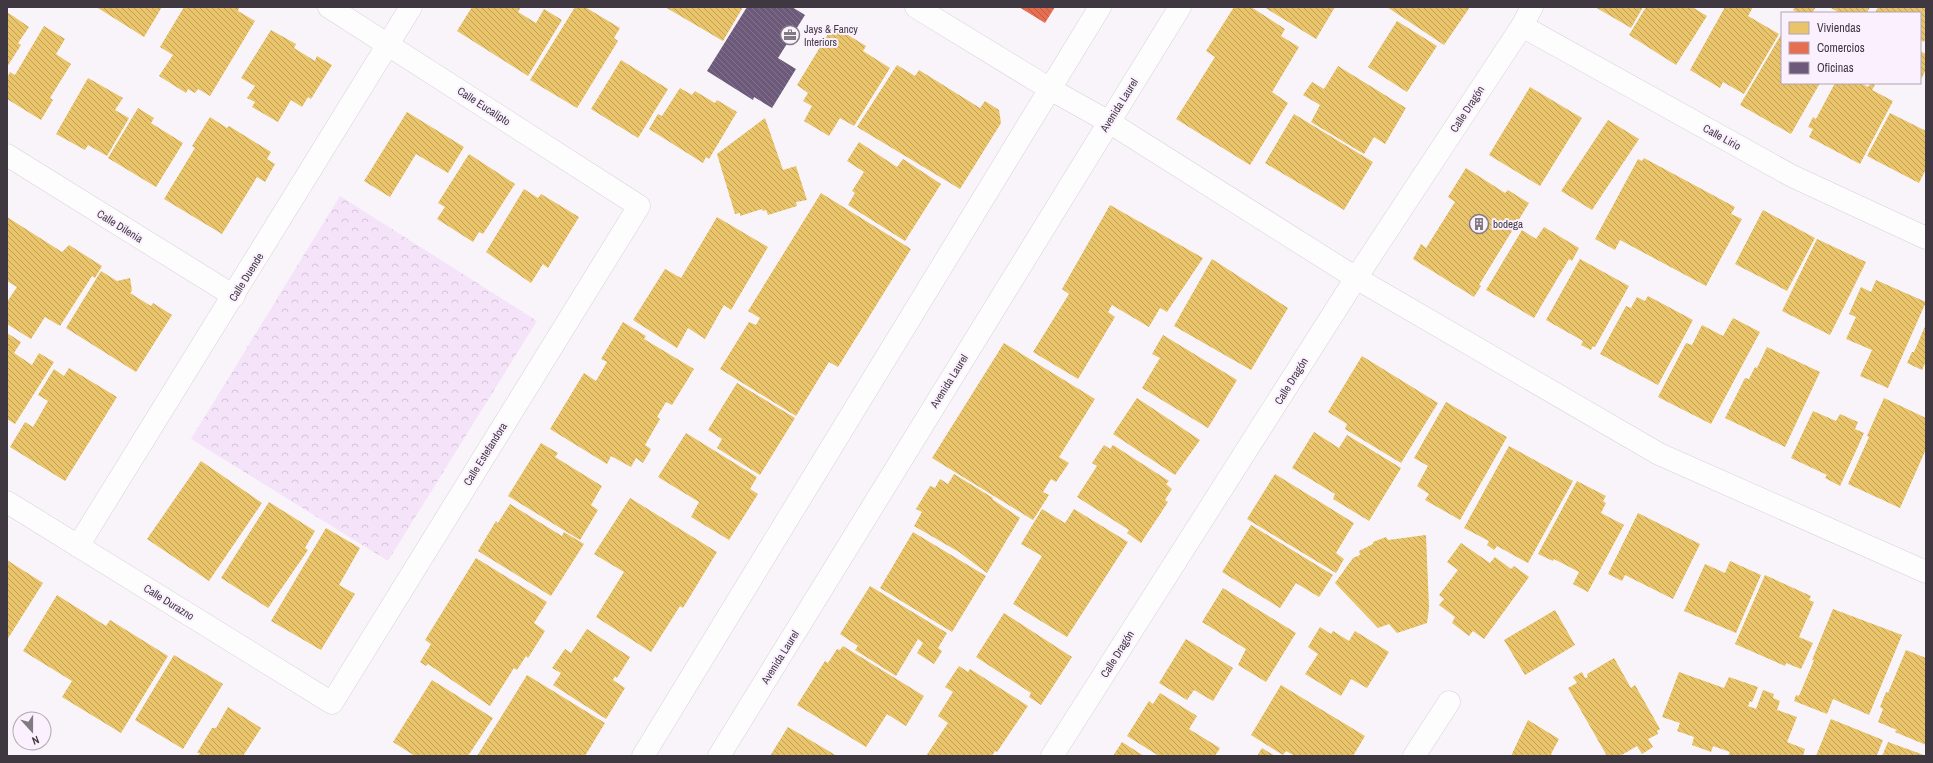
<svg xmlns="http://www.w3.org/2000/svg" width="1933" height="763" viewBox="0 0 1933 763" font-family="'Archivo Narrow',sans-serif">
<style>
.park{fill:url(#park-crowns)}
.homes{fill:url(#homes-back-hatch)}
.shops{fill:url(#shops-back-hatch)}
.offices{fill:url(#offices-back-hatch)}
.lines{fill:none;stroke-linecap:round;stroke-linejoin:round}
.minor-casing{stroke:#d7d1d8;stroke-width:23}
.tertiary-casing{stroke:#d7d1d8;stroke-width:23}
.minor{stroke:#fefdfe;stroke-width:22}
.tertiary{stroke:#fefdfe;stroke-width:22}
.labels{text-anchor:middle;stroke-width:4;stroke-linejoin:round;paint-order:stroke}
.poi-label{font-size:11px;fill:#3f3841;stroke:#fbf0fe;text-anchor:start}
.street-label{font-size:11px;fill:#3f3841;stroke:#fbf0fe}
</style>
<defs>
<pattern id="park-crowns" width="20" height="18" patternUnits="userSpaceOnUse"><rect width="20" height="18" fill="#f5e4f9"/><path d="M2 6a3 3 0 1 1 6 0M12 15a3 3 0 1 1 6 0" fill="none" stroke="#d3c4d7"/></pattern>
<pattern id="homes-back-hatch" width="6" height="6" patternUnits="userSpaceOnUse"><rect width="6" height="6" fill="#e9c46a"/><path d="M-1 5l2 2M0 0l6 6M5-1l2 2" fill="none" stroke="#bea059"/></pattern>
<pattern id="shops-back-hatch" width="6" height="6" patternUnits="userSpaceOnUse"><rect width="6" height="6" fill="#e76f51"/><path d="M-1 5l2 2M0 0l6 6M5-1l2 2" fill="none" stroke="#bd5c45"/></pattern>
<pattern id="offices-back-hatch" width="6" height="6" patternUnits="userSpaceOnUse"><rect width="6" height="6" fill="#6d597a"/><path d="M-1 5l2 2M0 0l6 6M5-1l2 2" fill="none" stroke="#83748d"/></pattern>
</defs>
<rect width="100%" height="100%" fill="#f9f4fa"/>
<path class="park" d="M 340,196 L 537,321 L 388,561 L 191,439 Z"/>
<g class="homes">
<path d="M 98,7 L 162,7 L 144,37 L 98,8 Z"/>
<path d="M 184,7 L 238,7 L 239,8 L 238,11 L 255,21 L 210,96 L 198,89 L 195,93 L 188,89 L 186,93 L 159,76 L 173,55 L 160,47 Z"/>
<path d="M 472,7 L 521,7 L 518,12 L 536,23 L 544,9 L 562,20 L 528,76 L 457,31 Z"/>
<path d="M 575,7 L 585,7 L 620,28 L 614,38 L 618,41 L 577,108 L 530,80 Z"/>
<path d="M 665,7 L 743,7 L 723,41 Z"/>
<path d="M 1234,7 L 1251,7 L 1285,29 L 1281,36 L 1299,47 L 1272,92 L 1288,103 L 1250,165 L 1176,119 L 1215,57 L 1206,51 Z"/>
<path d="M 1264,7 L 1335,7 L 1316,39 Z"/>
<path d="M 1387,7 L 1470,7 L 1444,45 Z"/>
<path d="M 1595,7 L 1643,7 L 1631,28 Z"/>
<path d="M 1646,7 L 1692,7 L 1707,16 L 1676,65 L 1629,35 Z"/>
<path d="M 1725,7 L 1753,7 L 1748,16 L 1779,34 L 1744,94 L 1723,82 L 1720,88 L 1690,70 Z"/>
<path d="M 1795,7 L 1816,7 L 1812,13 L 1799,13 L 1793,10 Z"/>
<path d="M 1829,7 L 1870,7 L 1867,13 L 1840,13 Z"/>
<path d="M 1878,7 L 1926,7 L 1926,37 L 1924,42 L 1920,40 L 1920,13 L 1875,13 Z"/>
<path d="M 7,12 L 29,27 L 18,43 L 21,45 L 7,67 Z"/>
<path d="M 1397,21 L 1437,46 L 1407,92 L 1368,67 Z"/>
<path d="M 44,26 L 65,39 L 56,54 L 71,64 L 50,98 L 53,100 L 41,120 L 7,99 L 7,78 L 10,72 L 15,75 Z"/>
<path d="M 833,26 L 866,46 L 863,51 L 890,68 L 854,126 L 840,118 L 829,136 L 804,121 L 812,106 L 803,101 L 808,93 L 797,85 Z"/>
<path d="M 271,30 L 296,44 L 294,48 L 315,61 L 317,56 L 332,65 L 311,99 L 308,97 L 302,107 L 291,100 L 278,122 L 252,107 L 255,102 L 247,98 L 255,86 L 241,78 Z"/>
<path d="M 1782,33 L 1782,83 L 1820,83 L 1791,134 L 1740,105 Z"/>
<path d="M 1920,51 L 1926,54 L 1926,69 L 1922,78 L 1920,77 Z"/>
<path d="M 621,60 L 668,89 L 638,138 L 591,109 Z"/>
<path d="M 897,65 L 915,76 L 919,70 L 980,108 L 985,101 L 999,110 L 1001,123 L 960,189 L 857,127 Z"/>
<path d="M 1338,66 L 1406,108 L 1385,144 L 1374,137 L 1364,154 L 1311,122 L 1320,105 L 1303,95 L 1312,82 L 1324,89 Z"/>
<path d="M 88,78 L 123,98 L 115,110 L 129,118 L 107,156 L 88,145 L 85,150 L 56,134 Z"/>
<path d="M 1835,83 L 1860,83 L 1868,87 L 1871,83 L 1875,85 L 1872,90 L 1893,101 L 1860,164 L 1809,137 L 1813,129 L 1808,127 L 1813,117 L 1816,119 Z"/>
<path d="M 1530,87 L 1582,118 L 1540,186 L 1489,155 Z"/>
<path d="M 680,88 L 692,95 L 695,91 L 715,103 L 717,100 L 737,112 L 709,159 L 706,157 L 703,163 L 649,129 L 658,114 L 662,116 Z"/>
<path d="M 138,108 L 154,118 L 151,123 L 183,143 L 156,187 L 108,158 Z"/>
<path d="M 407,112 L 464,147 L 448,173 L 416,154 L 390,197 L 364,181 Z"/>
<path d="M 1890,113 L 1926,131 L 1926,169 L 1919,183 L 1867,156 Z"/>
<path d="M 1294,114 L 1373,162 L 1344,210 L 1265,163 Z"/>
<path d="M 210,117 L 227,128 L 229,126 L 271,152 L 267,159 L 275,164 L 265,182 L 257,177 L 222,234 L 164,199 L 195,148 L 192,146 Z"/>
<path d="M 765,118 L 783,170 L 796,166 L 807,200 L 796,202 L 797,206 L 768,215 L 766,210 L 763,211 L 762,209 L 740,216 L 740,213 L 735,214 L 717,154 Z"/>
<path d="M 1608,120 L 1639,139 L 1592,210 L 1561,191 Z"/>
<path d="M 859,142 L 897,167 L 903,159 L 941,184 L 905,241 L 848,205 L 855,193 L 852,191 L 864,172 L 847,161 Z"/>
<path d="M 469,154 L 515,184 L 483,234 L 479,232 L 473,242 L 437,219 L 445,207 L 438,203 Z"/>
<path d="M 1644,158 L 1735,207 L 1731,214 L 1742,219 L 1706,286 L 1620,240 L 1615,250 L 1595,239 L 1638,159 L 1642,161 Z"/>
<path d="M 1466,168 L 1505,193 L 1508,190 L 1529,203 L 1479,285 L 1481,286 L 1474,297 L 1413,259 L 1421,244 L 1426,248 L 1455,202 L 1448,197 Z"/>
<path d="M 524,189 L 538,198 L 541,194 L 579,217 L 548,268 L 543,264 L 531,283 L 486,252 Z"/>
<path d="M 821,193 L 911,249 L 838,367 L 829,362 L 796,416 L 720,369 L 749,322 L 756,325 L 760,318 L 748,311 Z"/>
<path d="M 1110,205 L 1203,258 L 1167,312 L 1160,308 L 1149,327 L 1112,305 L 1108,312 L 1115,317 L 1078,379 L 1033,352 L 1069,294 L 1062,289 Z"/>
<path d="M 1763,210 L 1815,238 L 1787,291 L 1735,264 Z"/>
<path d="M 7,217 L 62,252 L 69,245 L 102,266 L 95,278 L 92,276 L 60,326 L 45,317 L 31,339 L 7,324 L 7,302 L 17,287 L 7,281 Z"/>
<path d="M 717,217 L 768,247 L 731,310 L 724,305 L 705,339 L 688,328 L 677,348 L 633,320 L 665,269 L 681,278 Z"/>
<path d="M 1544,227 L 1579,248 L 1572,261 L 1569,259 L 1534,318 L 1486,290 L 1522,230 L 1536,239 Z"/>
<path d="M 1817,239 L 1866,262 L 1830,335 L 1782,311 Z"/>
<path d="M 1212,259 L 1288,308 L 1251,370 L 1174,326 Z"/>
<path d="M 1580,259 L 1629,286 L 1595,347 L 1593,346 L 1591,350 L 1581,345 L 1583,341 L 1546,320 Z"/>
<path d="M 101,271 L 117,281 L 130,278 L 132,291 L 130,293 L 151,306 L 153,303 L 172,315 L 136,372 L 66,328 Z"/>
<path d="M 1876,280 L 1926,302 L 1888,388 L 1860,376 L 1872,350 L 1846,339 L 1856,317 L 1849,314 L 1861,287 L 1871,292 Z"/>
<path d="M 1648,296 L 1693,320 L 1658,385 L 1600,354 L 1626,306 L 1631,308 L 1637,297 L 1645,301 Z"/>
<path d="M 1733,318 L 1760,332 L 1711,424 L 1658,397 L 1686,343 L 1692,345 L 1702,325 L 1723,336 Z"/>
<path d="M 623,322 L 646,336 L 644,339 L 694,369 L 672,405 L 666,402 L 657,417 L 660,419 L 645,445 L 651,449 L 643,463 L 636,458 L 631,467 L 611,456 L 607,464 L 550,429 L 584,373 L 596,381 L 607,362 L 601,359 Z"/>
<path d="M 1926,324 L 1926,361 L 1922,370 L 1907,363 L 1912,352 L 1914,352 Z"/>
<path d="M 7,333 L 21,342 L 14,353 L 32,365 L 39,353 L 54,362 L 15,424 L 7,419 Z"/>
<path d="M 1163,335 L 1237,380 L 1208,428 L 1142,388 L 1160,358 L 1152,354 Z"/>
<path d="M 1004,343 L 1095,399 L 1059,457 L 1069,463 L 1056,482 L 1051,479 L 1043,492 L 1049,495 L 1033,520 L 932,458 Z"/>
<path d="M 1767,347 L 1820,372 L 1785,447 L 1725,418 L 1745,378 L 1749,379 L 1755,367 L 1757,368 Z"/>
<path d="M 1362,356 L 1438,403 L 1401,463 L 1345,429 L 1347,424 L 1328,412 Z"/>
<path d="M 69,368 L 117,397 L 65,481 L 10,447 L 25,422 L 33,427 L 48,401 L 38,395 L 54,369 L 64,376 Z"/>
<path d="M 737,383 L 795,418 L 760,475 L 717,448 L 722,439 L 708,430 Z"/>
<path d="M 1137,398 L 1200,440 L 1175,475 L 1113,434 Z"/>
<path d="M 1884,398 L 1926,418 L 1926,449 L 1900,508 L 1848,484 L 1869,437 L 1867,436 Z"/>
<path d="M 1446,402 L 1507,437 L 1460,520 L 1425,500 L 1429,494 L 1417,486 L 1428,466 L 1414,458 Z"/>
<path d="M 1813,411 L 1836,421 L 1840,414 L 1858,422 L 1855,429 L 1864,433 L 1840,486 L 1825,478 L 1827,475 L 1791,458 Z"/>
<path d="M 1314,432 L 1339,448 L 1347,435 L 1401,468 L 1369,521 L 1333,499 L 1335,494 L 1292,468 Z"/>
<path d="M 686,433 L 757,477 L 750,489 L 758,494 L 729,540 L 691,517 L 699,502 L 658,477 Z"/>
<path d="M 541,443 L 558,453 L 555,457 L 602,486 L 591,505 L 598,510 L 580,540 L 508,496 Z"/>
<path d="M 1104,445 L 1110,449 L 1113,445 L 1169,481 L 1166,484 L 1172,489 L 1165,500 L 1168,502 L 1141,543 L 1127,533 L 1129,530 L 1077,497 L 1097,466 L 1092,463 Z"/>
<path d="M 1509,446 L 1573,481 L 1528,563 L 1497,546 L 1494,550 L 1487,545 L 1489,541 L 1464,528 Z"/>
<path d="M 201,461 L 262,503 L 209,581 L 147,539 Z"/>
<path d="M 954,474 L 993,498 L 992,499 L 1020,518 L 987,573 L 959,552 L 914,526 L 922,512 L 916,509 L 930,486 L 935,488 L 940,479 L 948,484 Z"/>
<path d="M 1275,474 L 1354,523 L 1336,553 L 1344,559 L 1336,573 L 1247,519 Z"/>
<path d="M 1577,481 L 1606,496 L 1603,501 L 1606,503 L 1601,513 L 1624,525 L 1588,592 L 1573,584 L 1579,572 L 1554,559 L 1553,561 L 1538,554 Z"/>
<path d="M 630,498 L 717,552 L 683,608 L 680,606 L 651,652 L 596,617 L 624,572 L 594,554 Z"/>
<path d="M 269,502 L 315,531 L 305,548 L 308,550 L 268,608 L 221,578 Z"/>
<path d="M 510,504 L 562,536 L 564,532 L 584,544 L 551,596 L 478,551 L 496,521 L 498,523 Z"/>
<path d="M 1042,509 L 1065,523 L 1074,509 L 1128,542 L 1067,637 L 1013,604 L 1042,556 L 1021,544 Z"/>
<path d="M 1638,513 L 1700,544 L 1673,599 L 1625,575 L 1622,581 L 1608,574 Z"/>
<path d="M 1251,525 L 1333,575 L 1319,597 L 1296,583 L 1280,608 L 1222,572 Z"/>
<path d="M 326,528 L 360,548 L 339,585 L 355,594 L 321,650 L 271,621 Z"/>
<path d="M 913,532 L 986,576 L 952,632 L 880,588 Z"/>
<path d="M 1426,535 L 1429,608 L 1427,623 L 1397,633 L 1389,624 L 1378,628 L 1335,583 L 1353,558 L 1360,555 L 1359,551 L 1373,544 L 1373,542 L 1386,537 L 1388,540 Z"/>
<path d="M 1461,543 L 1490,563 L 1495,557 L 1511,569 L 1514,566 L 1529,577 L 1484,639 L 1473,631 L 1469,636 L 1452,623 L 1455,617 L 1439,605 L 1444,599 L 1439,595 L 1458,570 L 1447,562 Z"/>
<path d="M 476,558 L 547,602 L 534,623 L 545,631 L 528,658 L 526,656 L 517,670 L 514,668 L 490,706 L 428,664 L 426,666 L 420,662 L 431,644 L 425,640 Z"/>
<path d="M 7,560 L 43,583 L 7,640 Z"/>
<path d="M 1730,561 L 1761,575 L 1736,633 L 1684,611 L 1705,564 L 1725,573 Z"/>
<path d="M 1765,575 L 1811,596 L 1809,600 L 1814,602 L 1799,637 L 1813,643 L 1801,669 L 1786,663 L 1785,666 L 1735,644 Z"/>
<path d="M 870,586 L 947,633 L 938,648 L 942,651 L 934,664 L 917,653 L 923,643 L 918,639 L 896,676 L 855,650 L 858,646 L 840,634 Z"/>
<path d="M 1223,588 L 1296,633 L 1266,682 L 1238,665 L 1246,649 L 1202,622 Z"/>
<path d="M 57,595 L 106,626 L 110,620 L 168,656 L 121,733 L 62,697 L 72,681 L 23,651 Z"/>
<path d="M 1833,609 L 1902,635 L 1869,715 L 1833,699 L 1827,714 L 1794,701 L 1796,695 L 1799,696 L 1814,660 L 1812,660 Z"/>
<path d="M 1555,610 L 1575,645 L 1525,675 L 1504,640 Z"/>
<path d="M 1004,613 L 1072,657 L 1041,705 L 1029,697 L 1031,693 L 976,657 Z"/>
<path d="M 1320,627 L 1331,634 L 1333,631 L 1349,641 L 1355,631 L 1389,652 L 1367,688 L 1351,679 L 1341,696 L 1305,674 L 1318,654 L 1308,647 Z"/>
<path d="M 587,629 L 630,657 L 617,678 L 615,676 L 613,680 L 625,688 L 606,719 L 553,685 L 561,673 L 552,668 L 565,649 L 571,653 Z"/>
<path d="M 1186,639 L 1233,668 L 1213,701 L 1194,690 L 1187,700 L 1159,683 Z"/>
<path d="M 843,646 L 924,696 L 906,726 L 887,714 L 866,747 L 797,705 L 825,661 L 828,663 L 837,649 L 840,650 Z"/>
<path d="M 1906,650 L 1926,658 L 1926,745 L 1895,732 L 1897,730 L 1878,722 L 1883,709 L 1880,707 L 1886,692 L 1888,693 Z"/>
<path d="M 174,655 L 223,684 L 183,749 L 135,720 Z"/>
<path d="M 1614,658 L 1631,688 L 1635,685 L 1660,729 L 1657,731 L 1658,734 L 1648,739 L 1653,747 L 1642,754 L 1637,746 L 1620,756 L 1607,756 L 1568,688 L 1577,683 L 1573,677 L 1582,672 L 1585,678 L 1588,677 L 1587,674 Z"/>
<path d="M 959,666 L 968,672 L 970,669 L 1028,706 L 997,752 L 995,751 L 992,756 L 926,756 L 948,723 L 938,716 L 953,692 L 945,687 Z"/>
<path d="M 1679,672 L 1724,688 L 1729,677 L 1758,687 L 1752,702 L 1750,701 L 1748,706 L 1756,709 L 1763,690 L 1774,694 L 1773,698 L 1780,701 L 1777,710 L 1797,717 L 1787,742 L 1805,749 L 1803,756 L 1728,756 L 1730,752 L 1713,746 L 1711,752 L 1692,745 L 1694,737 L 1677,731 L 1680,723 L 1662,717 Z"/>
<path d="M 527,675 L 605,723 L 585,756 L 477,756 Z"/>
<path d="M 432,680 L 493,718 L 468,756 L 415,756 L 393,742 Z"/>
<path d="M 1281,685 L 1365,736 L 1353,756 L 1295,756 L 1286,751 L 1283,755 L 1251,735 Z"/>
<path d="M 1160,693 L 1197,716 L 1189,729 L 1220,748 L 1215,756 L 1159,756 L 1127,736 L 1149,701 L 1153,704 Z"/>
<path d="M 228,707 L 261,728 L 243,756 L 198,756 L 200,753 L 197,753 L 212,728 L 216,728 Z"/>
<path d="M 1831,719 L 1883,740 L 1877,755 L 1816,756 Z"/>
<path d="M 1528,720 L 1559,739 L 1551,754 L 1554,756 L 1511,756 Z"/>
<path d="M 788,727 L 837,756 L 770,756 Z"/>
<path d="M 1122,742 L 1144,756 L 1113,756 Z"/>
<path d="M 1888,742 L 1924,755 L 1923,756 L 1882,756 Z"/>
<path d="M 1262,748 L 1275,756 L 1257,756 Z"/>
</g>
<path class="shops" d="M 1019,7 L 1055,7 L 1045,23 Z"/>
<path class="offices" d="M 747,7 L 792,7 L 805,15 L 778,58 L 796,69 L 772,108 L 754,97 L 753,100 L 707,71 Z"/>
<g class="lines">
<g class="minor-casing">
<g id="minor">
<path d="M 1522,26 L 1792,176 L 1926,238"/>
<path d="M 7,155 L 234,296"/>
<path d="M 7,502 L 332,703 L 639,206 L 329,7"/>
<path d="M 78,546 L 411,7"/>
<path d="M 1052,756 L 1356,278 L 1522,26 L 1532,7"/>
<path d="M 1414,756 L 1449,702"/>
</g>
</g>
<g class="tertiary-casing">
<g id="tertiary">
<path d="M 916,7 L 1050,89 L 1109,122 L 1356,278 L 1659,454 L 1926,572"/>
<path d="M 643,756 L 1100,7"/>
<path d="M 719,756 L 1180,7"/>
</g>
</g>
<use href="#minor" class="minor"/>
<use href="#tertiary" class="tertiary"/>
</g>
<defs>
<g id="office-ring" transform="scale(1)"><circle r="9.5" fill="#fbf0fe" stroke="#807a82" stroke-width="1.5"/><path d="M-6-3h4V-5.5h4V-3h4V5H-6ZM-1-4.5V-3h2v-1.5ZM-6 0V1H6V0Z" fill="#807a82"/></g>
<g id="building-ring" transform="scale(1)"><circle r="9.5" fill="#fbf0fe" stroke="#807a82" stroke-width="1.5"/><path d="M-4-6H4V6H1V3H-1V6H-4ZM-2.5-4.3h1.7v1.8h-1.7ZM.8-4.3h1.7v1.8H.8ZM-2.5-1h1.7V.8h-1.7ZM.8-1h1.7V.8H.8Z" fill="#807a82"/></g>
</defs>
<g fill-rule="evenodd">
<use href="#office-ring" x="790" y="35"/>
<use href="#building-ring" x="1479" y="224"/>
</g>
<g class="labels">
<g class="poi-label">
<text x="804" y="33">Jays &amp; Fancy<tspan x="804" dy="13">Interiors</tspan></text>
<text x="1493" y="228">bodega</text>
</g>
<g class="street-label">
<text transform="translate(1119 105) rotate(-58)" y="4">Avenida Laurel</text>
<text transform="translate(484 106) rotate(33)" y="4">Calle Eucalipto</text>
<text transform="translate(1467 109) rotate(-57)" y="4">Calle Dragón</text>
<text transform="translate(1722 137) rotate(29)" y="4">Calle Lirio</text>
<text transform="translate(120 226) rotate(32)" y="4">Calle Dilenia</text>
<text transform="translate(246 277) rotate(-58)" y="4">Calle Duende</text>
<text transform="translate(949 381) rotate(-58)" y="4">Avenida Laurel</text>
<text transform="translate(1291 381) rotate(-58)" y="4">Calle Dragón</text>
<text transform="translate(485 454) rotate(-58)" y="4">Calle Estefandora</text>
<text transform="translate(169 602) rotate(32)" y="4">Calle Durazno</text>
<text transform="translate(1117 654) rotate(-58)" y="4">Calle Dragón</text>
<text transform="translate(780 657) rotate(-58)" y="4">Avenida Laurel</text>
</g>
</g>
<rect width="1933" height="763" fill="none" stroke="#3f3841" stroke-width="16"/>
<rect x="1781" y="12" width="140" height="72" fill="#fbf0fe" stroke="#b0a6b2"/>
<rect x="1789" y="22" width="20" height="12" fill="#e9c46a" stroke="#b0a6b2"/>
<text x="1817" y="32" font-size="12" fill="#3f3841">Viviendas</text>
<rect x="1789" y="42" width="20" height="12" fill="#e76f51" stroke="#b0a6b2"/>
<text x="1817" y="52" font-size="12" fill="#3f3841">Comercios</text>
<rect x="1789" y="62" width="20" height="12" fill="#6d597a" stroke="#b0a6b2"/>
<text x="1817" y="72" font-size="12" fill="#3f3841">Oficinas</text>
<g transform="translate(32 731) rotate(159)"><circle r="19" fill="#fbf0fe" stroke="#b0a6b2"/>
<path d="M0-3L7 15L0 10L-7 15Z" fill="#807a82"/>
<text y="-6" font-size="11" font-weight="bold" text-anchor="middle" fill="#3f3841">N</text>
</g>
</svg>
